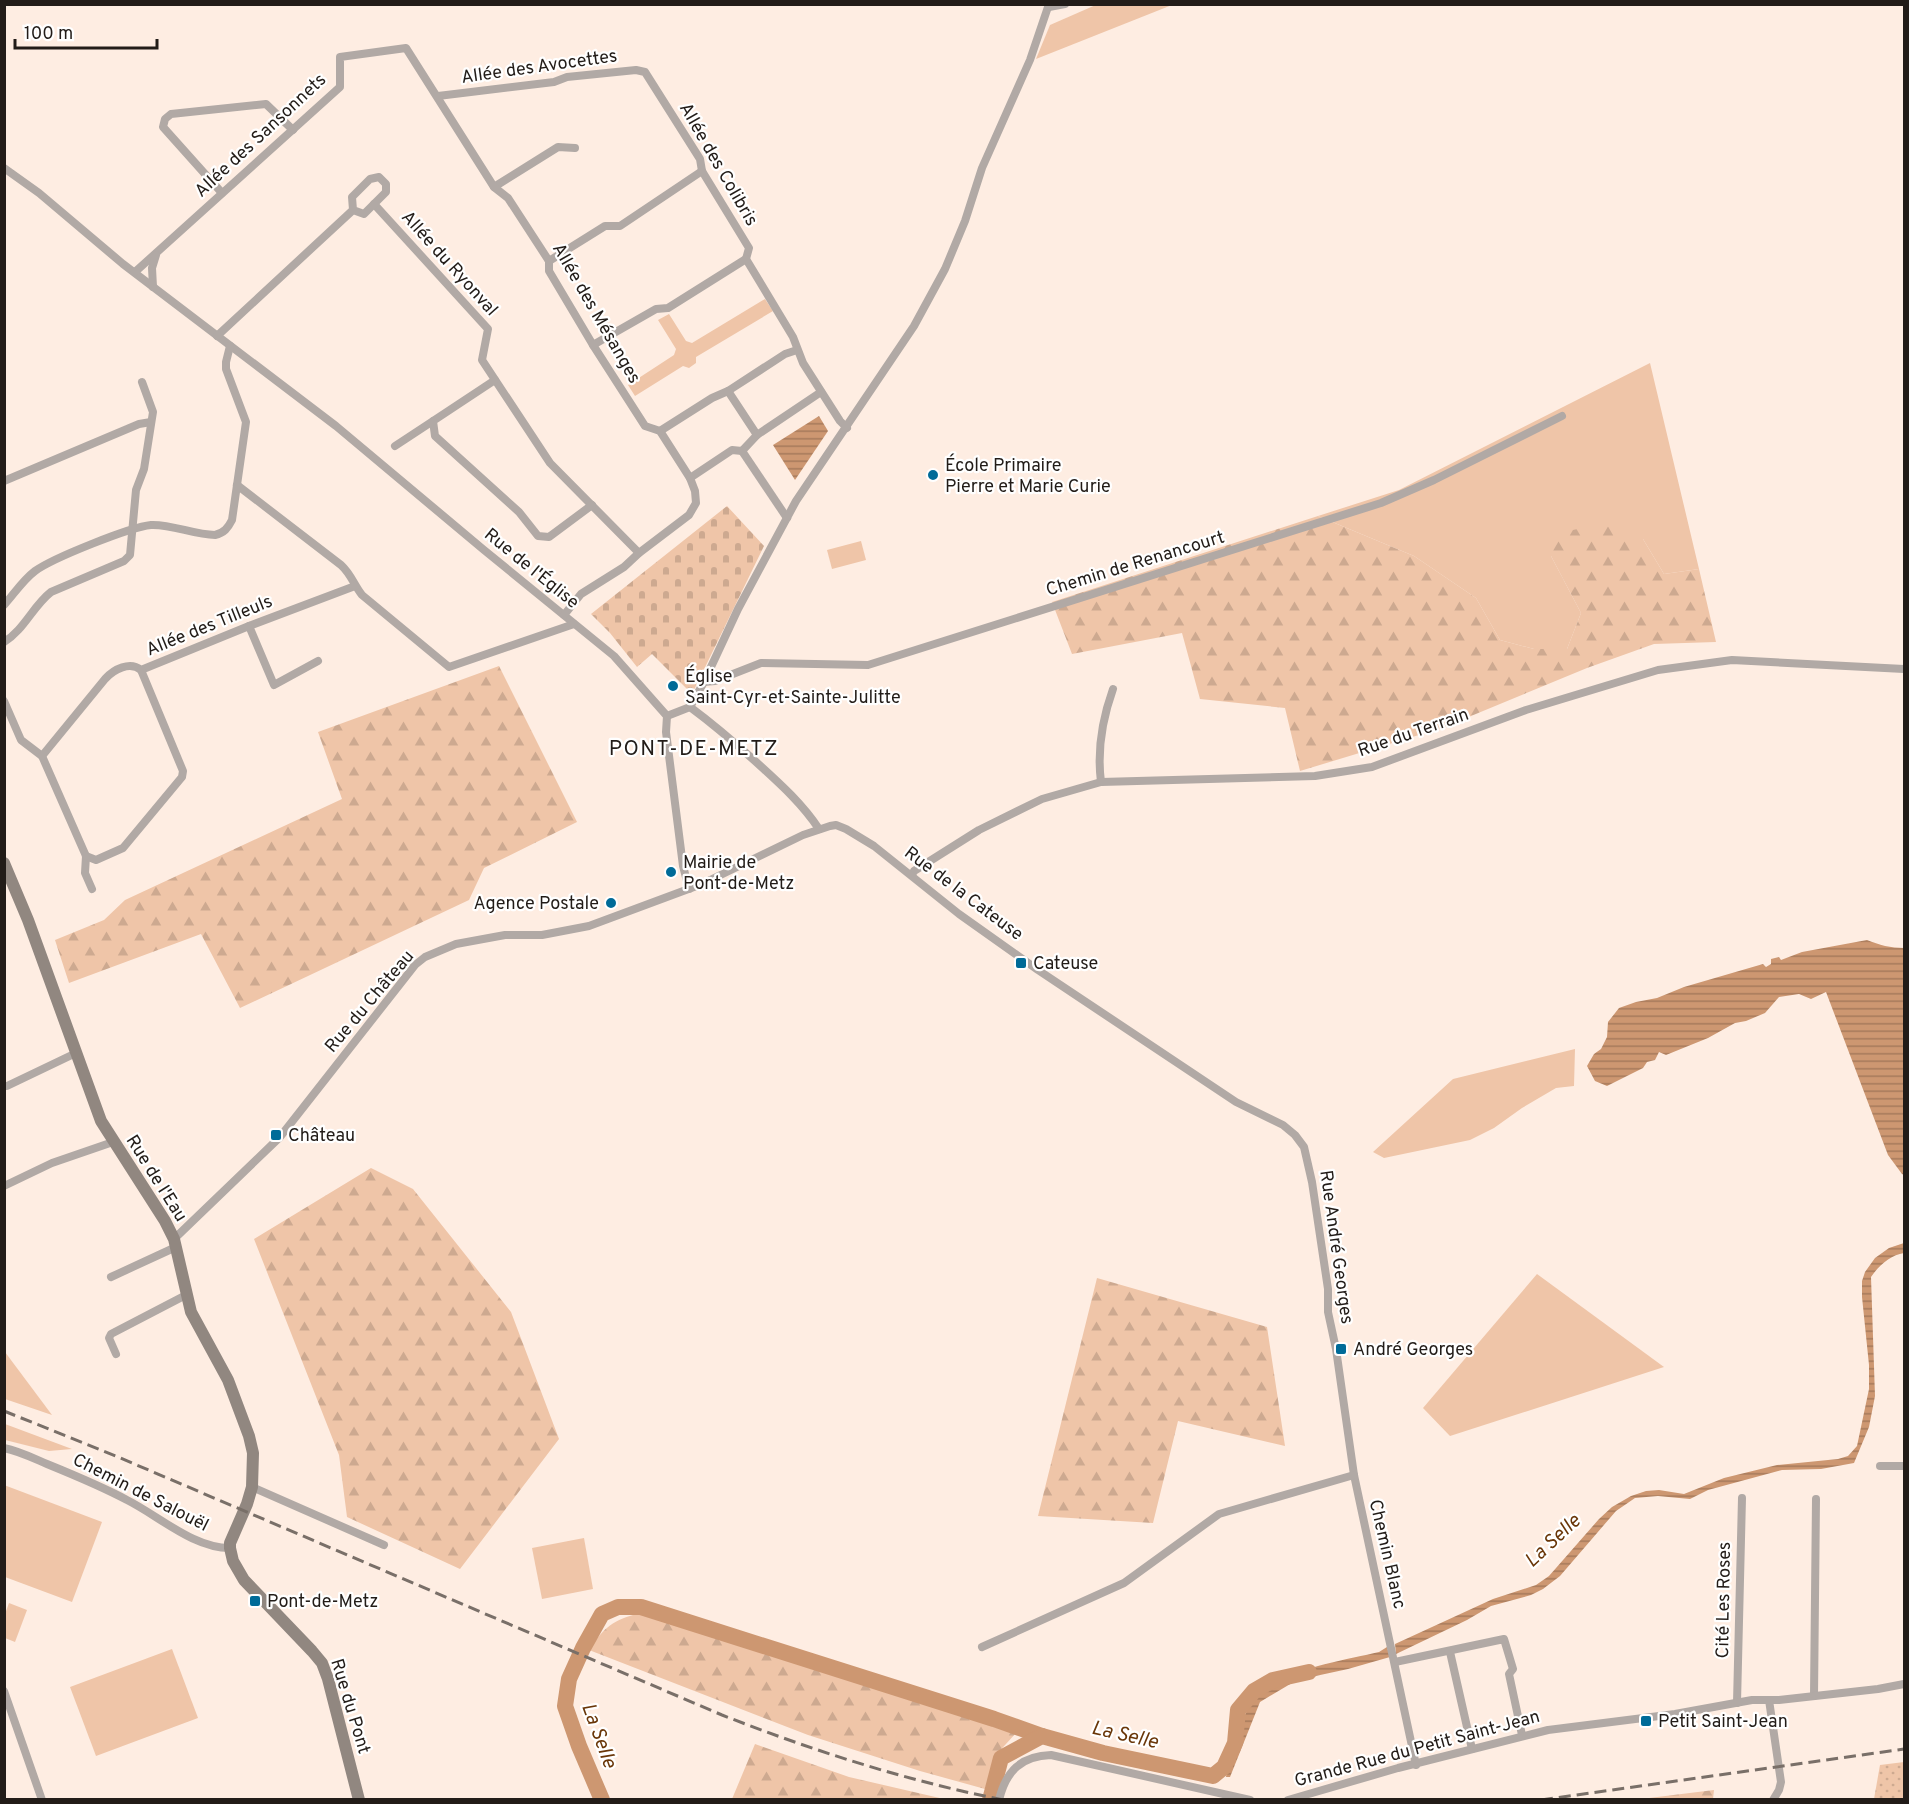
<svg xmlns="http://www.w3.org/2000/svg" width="1909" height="1804" viewBox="0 0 1909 1804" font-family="Overpass,sans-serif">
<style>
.green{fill:#efc5a8}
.forest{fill:url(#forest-firs)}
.cemetery{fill:url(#cemetery-stones)}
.park{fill:url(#park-dots)}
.water{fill:url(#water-rules)}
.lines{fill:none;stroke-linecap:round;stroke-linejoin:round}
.river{stroke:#cd9771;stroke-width:16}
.street{stroke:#b1a9a5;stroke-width:8}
.secondary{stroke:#918780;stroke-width:12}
.rail{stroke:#796f68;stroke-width:3;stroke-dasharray:12 6;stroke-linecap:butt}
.poi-dot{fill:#006b98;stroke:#fff;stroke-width:2}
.labels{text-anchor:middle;stroke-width:4.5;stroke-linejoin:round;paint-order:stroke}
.street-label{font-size:18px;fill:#221c18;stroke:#fff}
.poi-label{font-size:18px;fill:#221c18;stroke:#fff;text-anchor:start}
.water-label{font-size:20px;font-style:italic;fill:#693608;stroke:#fff}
.quarter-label{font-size:21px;letter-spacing:1.5px;fill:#221c18;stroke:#fff}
</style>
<defs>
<pattern id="forest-firs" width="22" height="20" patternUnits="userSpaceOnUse" patternTransform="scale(1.5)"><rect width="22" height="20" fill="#efc5a8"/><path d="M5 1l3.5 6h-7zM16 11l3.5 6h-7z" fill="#cda990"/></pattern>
<pattern id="cemetery-stones" width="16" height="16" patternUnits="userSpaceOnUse" patternTransform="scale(1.5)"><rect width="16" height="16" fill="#efc5a8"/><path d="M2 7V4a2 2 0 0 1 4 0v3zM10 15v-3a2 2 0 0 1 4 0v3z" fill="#cda990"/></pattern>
<pattern id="park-dots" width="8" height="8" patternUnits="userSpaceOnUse" patternTransform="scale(1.5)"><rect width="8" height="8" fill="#efc5a8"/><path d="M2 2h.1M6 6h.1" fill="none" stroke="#cda990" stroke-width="1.8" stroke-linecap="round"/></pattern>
<pattern id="water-rules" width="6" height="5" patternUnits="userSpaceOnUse" patternTransform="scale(1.5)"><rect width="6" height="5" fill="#cd9771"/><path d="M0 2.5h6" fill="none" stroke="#a67a5c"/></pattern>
</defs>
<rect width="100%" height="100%" fill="#feede2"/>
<g class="green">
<path d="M 1098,4 L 1172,5 L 1036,59 L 1050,25 Z"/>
<path d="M 765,299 L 773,311 L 696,357 L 696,363 L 689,368 L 683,366 L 635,396 L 628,385 L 674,355 L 676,349 L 658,320 L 669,314 L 686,341 L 692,343 Z"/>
<path d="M 1650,363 L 1699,569 L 1664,574 L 1643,539 L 1551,556 L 1581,613 L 1567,649 L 1534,649 L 1500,640 L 1476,598 L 1414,556 L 1318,516 L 1399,490 Z"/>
<path d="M 861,541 L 866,560 L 832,569 L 827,550 Z"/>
<path d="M 1575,1049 L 1574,1086 L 1556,1088 L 1522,1108 L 1494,1128 L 1470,1140 L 1384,1158 L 1373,1152 L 1453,1079 Z"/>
<path d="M 1537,1274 L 1664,1367 L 1450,1436 L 1423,1408 Z"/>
<path d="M 5,1352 L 52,1415 L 5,1399 Z"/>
<path d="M 4,1424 L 5,1424 L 72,1449 L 49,1451 L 5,1440 Z"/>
<path d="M 4,1485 L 102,1522 L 72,1602 L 5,1577 Z"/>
<path d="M 584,1538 L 593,1589 L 542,1599 L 532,1548 Z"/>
<path d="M 9,1603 L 27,1610 L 15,1642 L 5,1638 L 5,1614 Z"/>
<path d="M 172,1649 L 198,1718 L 96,1756 L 70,1687 Z"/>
</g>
<g class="forest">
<path d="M 1318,516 L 1414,556 L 1476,598 L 1500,640 L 1534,649 L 1567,649 L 1581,613 L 1551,556 L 1554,534 L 1601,524 L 1643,539 L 1664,574 L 1699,569 L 1716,642 L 1654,644 L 1587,668 L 1442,728 L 1300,771 L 1285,708 L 1200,699 L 1182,633 L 1072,654 L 1052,602 Z"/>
<path d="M 499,666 L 577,822 L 484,868 L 469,900 L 240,1008 L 201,934 L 69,983 L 55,940 L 104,920 L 125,900 L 342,799 L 318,732 Z"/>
<path d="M 371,1168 L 413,1189 L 511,1312 L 559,1439 L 460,1569 L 347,1517 L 339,1455 L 254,1239 Z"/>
<path d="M 1097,1278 L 1267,1327 L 1285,1446 L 1178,1421 L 1153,1523 L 1038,1516 Z"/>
<path d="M 640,1613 L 1016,1733 L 995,1756 L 985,1789 L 920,1771 L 808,1735 L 589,1650 C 604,1627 613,1620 640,1613 Z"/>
<path d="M 755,1744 L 849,1777 L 944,1799 L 732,1799 Z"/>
<path d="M 1714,1790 L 1713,1799 L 1641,1799 Z"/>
</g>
<path class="cemetery" d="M 727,506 L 764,546 L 692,694 L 652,654 L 637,667 L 610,633 L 591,614 Z"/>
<path class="park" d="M 1904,1762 L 1904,1799 L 1874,1799 L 1880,1765 Z"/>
<g class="water">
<path d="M 819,416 L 828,431 L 795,480 L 773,445 Z"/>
<path d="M 1867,940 C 1879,945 1891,948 1904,948 L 1904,1175 L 1902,1174 L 1888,1155 L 1826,992 L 1811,999 L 1799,994 L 1779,997 L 1765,1013 L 1746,1021 L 1735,1023 L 1708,1038 L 1666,1055 L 1659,1052 L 1655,1060 L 1647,1062 L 1643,1068 L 1607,1086 L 1595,1081 L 1587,1066 L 1594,1054 L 1601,1049 L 1607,1037 L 1608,1022 L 1619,1008 L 1636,1002 L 1657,998 L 1684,987 L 1763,964 L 1766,967 L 1771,964 L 1771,959 L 1779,957 L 1781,960 L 1802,952 Z"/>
<path d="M 1904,1243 L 1904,1253 C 1891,1255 1879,1265 1871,1277 L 1875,1396 L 1869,1427 L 1854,1463 L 1821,1469 L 1782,1470 L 1708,1490 L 1690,1499 L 1658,1496 L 1635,1498 L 1616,1511 L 1560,1576 L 1543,1589 L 1531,1595 L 1491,1606 L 1467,1620 L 1396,1654 L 1395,1644 L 1493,1599 L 1536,1585 L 1549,1576 L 1599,1519 L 1612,1507 L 1631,1496 L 1646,1491 L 1659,1490 L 1684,1494 L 1724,1478 L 1777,1465 L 1838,1459 L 1848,1456 L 1857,1446 L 1869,1389 L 1869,1365 L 1862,1297 L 1862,1281 L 1865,1272 L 1875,1258 L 1889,1248 Z"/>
<path d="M 1387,1647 L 1390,1657 L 1348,1669 L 1297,1680 L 1260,1702 L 1230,1777 L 1226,1777 C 1230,1757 1243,1709 1257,1695 C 1281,1670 1345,1660 1379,1652 Z"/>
</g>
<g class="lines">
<g class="river">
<path d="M 602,1800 L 579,1746 L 565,1706 L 569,1679 L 583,1648 L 602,1614 L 618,1607 L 641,1607 L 994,1719 L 1042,1736"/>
<path d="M 990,1800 L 1001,1758 L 1042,1736 L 1103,1753 L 1213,1776 L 1224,1767 L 1235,1743 L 1238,1710 L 1254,1691 L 1273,1680 L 1309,1672"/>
</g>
<g class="street">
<path d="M 1049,7 L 1065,4"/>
<path d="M 438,96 L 554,82 L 567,77 L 636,70 L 645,72 L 700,159 L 702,171 L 749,248 L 746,259 L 793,337 L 803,363 L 840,421 L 847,428"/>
<path d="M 4,168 L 39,193 L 123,264 L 336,426 L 484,550 L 614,656 L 667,716 L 666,732 L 683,866 L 689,889"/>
<path d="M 494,187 L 558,147 L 575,148"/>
<path d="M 222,193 L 163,127 L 165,119 L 171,114 L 266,104 L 293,130"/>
<path d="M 374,204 L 488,329 L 482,360 L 550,463 L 639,553"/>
<path d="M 549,261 L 605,226 L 620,226 L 702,171"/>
<path d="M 135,272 L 340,87 L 340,57 L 406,48 L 494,187 L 508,198 L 549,261 L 549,271 L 593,345 L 645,426 L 660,431 L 690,478 L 695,491 L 696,503 L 689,515 L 639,553 L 624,567 L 581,594 L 564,615"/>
<path d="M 153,287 L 152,268 L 156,255"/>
<path d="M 217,336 L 353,210 L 364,214 L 386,192 L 386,184 L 379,177 L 370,179 L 352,197 L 353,210"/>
<path d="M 593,345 L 656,309 L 668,308 L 746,259"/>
<path d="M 495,380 L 433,421 L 435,436 L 519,512 L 538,536 L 549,537 L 592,505"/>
<path d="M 728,391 L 757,435"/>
<path d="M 660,431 L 712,398 L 728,391 L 785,354 L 797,350"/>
<path d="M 395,446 L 433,421"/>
<path d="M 742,451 L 787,518"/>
<path d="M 690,478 L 732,450 L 742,451 L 757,435 L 821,392"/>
<path d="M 4,481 L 139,424 L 151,422"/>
<path d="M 237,485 L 341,565 C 351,574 354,585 362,595 L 449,667 L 574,624"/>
<path d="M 4,605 C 14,594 23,580 35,571 C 53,558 130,527 151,525 C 172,524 194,535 215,535 C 224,533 228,528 232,520 L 246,422 L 226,369 L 226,362 L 230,346"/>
<path d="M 249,626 L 274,685 L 318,661"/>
<path d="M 4,642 C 24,630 33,606 51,592 L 124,561 L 130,555 L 136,490 L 144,469 L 153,412 L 142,382"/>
<path d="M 704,682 L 715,681 L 761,663 L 868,665 L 1381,503 L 1434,480 L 1562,416"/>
<path d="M 4,701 L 21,740 L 42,756 L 86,856 L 85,873 L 92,889"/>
<path d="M 690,707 C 713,724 734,742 755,761 C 778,782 801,802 819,829"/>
<path d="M 667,716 L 690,707 L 704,682 L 738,609 L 796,501 L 914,326 L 945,269 L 965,221 L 982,168 L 1030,60 L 1049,4"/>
<path d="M 42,756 L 105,679 C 114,669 130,661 141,670 L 249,626 L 355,586"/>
<path d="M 1101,782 C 1097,751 1103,717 1113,689"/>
<path d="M 86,856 L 96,860 L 123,848 L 182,777 L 183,771 L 141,670"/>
<path d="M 912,875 L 914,871 L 979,830 L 1042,799 L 1101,782 L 1315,776 L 1372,767 L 1526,710 L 1658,670 L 1732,660 L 1904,669"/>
<path d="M 4,1086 L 7,1086 L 76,1053"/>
<path d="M 4,1186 L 52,1163 L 113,1142"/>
<path d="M 174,1239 L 280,1137 L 415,965 L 425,957 L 456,944 L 505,935 L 542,935 L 589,926 L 702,884 L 803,835 L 830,826 L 836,825 L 846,829 L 874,846 L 959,914 L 1038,970 L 1236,1102 L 1283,1125 L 1295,1135 L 1304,1147 L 1312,1182 L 1328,1289 L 1328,1312 L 1336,1349 L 1354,1475 L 1416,1765"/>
<path d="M 111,1277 L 176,1247"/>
<path d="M 116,1354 L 109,1338 L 111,1334 L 186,1295"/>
<path d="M 4,1448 C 19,1451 33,1458 47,1464 C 74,1475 101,1486 127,1500 C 159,1516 193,1548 230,1548"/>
<path d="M 1880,1466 L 1904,1466"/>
<path d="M 252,1487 L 384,1545"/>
<path d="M 982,1647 L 1124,1583 L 1219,1514 L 1354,1475"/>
<path d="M 1450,1652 L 1472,1749"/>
<path d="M 1395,1662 L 1504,1639 L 1513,1669 L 1509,1674 L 1522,1735"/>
<path d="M 4,1691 L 42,1800"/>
<path d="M 1814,1696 L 1816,1499"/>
<path d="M 1769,1700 L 1781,1782 L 1779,1790 L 1773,1800"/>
<path d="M 1737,1703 L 1742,1498"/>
<path d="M 999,1800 C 1006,1771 1021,1756 1051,1755 L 1250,1800"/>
<path d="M 1288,1800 L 1398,1768 L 1548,1730 L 1675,1714 L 1752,1700 L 1779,1700 L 1878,1689 L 1904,1684"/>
</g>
<path class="secondary" d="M 4,863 L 28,920 L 101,1121 L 165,1221 L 174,1239 L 191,1312 L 228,1380 L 249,1436 L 253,1453 L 252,1487 L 247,1504 L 230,1543 L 230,1548 L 233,1561 L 244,1580 L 312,1651 L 322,1663 L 328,1679 L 359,1800"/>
<g class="rail">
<path d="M 4,1411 L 118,1457 L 722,1715 C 814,1751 907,1781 1004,1800"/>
<path d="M 1541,1800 L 1904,1749"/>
</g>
</g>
<g class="poi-dot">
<circle cx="933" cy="475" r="6"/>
<circle cx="673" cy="686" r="6"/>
<circle cx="671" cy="872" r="6"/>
<circle cx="611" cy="903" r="6"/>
<rect x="1015" y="957" width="12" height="12" rx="3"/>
<rect x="270" y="1129" width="12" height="12" rx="3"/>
<rect x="1335" y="1343" width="12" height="12" rx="3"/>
<rect x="249" y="1595" width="12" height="12" rx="3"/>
<rect x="1640" y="1715" width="12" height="12" rx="3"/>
</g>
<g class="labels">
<g class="street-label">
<text transform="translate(539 66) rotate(-8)" y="6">Allée des Avocettes</text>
<text transform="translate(260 135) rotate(-43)" y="6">Allée des Sansonnets</text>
<text transform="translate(719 164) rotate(60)" y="6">Allée des Colibris</text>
<text transform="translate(450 263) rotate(48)" y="6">Allée du Ryonval</text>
<text transform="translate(597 313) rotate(60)" y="6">Allée des Mésanges</text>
<text transform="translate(1135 563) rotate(-17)" y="6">Chemin de Renancourt</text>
<text transform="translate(532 568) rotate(39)" y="6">Rue de l'Église</text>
<text transform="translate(209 625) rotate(-22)" y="6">Allée des Tilleuls</text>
<text transform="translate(1413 732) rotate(-19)" y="6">Rue du Terrain</text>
<text transform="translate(964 893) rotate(37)" y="6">Rue de la Cateuse</text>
<text transform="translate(369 1001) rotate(-50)" y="6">Rue du Château</text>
<text transform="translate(157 1178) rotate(58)" y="6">Rue de l'Eau</text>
<text transform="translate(1337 1247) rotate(82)" y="6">Rue André Georges</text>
<text transform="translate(141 1492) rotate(27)" y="6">Chemin de Salouël</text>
<text transform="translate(1388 1554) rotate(77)" y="6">Chemin Blanc</text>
<text transform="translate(1723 1600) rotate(-89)" y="6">Cité Les Roses</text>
<text transform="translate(351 1706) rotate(73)" y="6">Rue du Pont</text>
<text transform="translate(1417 1748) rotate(-15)" y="6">Grande Rue du Petit Saint-Jean</text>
</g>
<g class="poi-label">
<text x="945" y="471">École Primaire<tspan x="945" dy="21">Pierre et Marie Curie</tspan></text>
<text x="685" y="682">Église<tspan x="685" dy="21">Saint-Cyr-et-Sainte-Julitte</tspan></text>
<text x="683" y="868">Mairie de<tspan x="683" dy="21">Pont-de-Metz</tspan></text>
<text x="599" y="909" text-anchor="end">Agence Postale</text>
<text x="1033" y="969">Cateuse</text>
<text x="288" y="1141">Château</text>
<text x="1353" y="1355">André Georges</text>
<text x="267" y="1607">Pont-de-Metz</text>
<text x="1658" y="1727">Petit Saint-Jean</text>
</g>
<g class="water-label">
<text transform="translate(1552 1540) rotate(-43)" y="7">La Selle</text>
<text transform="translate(1125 1734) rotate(13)" y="7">La Selle</text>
<text transform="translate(600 1735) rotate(70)" y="7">La Selle</text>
</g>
<g class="quarter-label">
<text x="694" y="755">PONT-DE-METZ</text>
</g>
</g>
<rect width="1909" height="1804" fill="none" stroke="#221c18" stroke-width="12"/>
<path d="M15 39v9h142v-9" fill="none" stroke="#221c18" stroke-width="3"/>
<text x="24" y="39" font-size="18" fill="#221c18" stroke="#ffffff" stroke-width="4.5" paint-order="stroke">100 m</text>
</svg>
